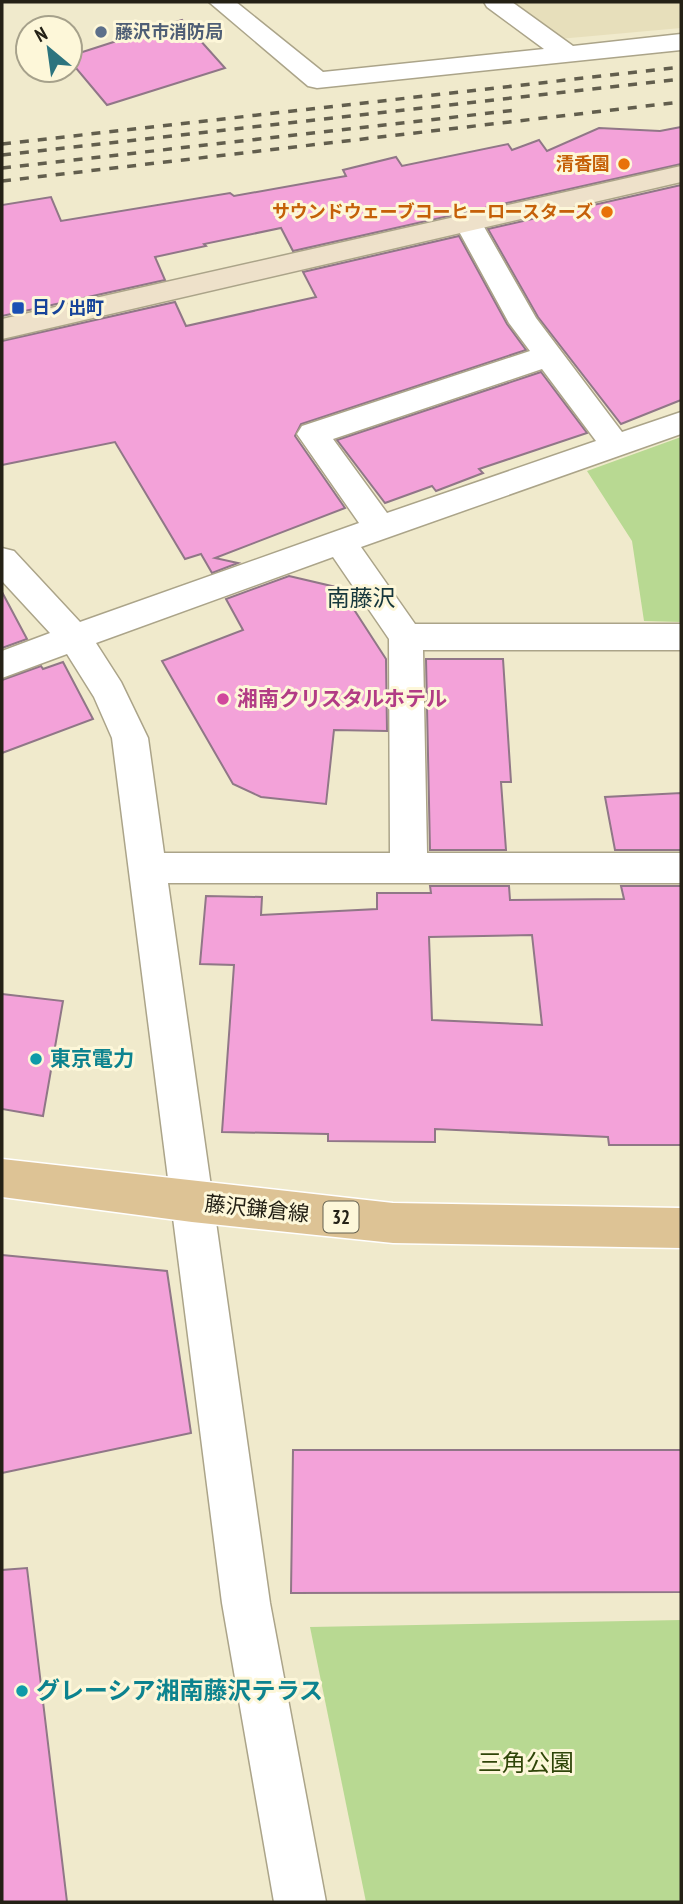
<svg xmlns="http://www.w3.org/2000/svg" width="683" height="1904" viewBox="0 0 683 1904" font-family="'PT Sans Narrow','Noto Sans JP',sans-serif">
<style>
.built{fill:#e7dfbb}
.green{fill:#b8d992}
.building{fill:#f3a2d9;stroke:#907787;stroke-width:2;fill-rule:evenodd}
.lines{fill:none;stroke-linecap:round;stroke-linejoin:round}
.street-casing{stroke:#aba489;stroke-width:3}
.secondary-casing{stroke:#aba489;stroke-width:3}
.primary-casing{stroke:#fff;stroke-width:3}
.street{fill:#fff;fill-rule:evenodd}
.secondary{fill:#eee1ca;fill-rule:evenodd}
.primary{fill:#ddc395;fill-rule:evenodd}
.rail{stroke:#625e4d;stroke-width:3.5;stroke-dasharray:9 9;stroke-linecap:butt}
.service-dot{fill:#5c6f8a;stroke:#fdf7d9;stroke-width:2.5}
.food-dot{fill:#e8710a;stroke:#fdf7d9;stroke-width:2.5}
.transit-dot{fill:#1a4fb4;stroke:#fdf7d9;stroke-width:2.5}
.hotel-dot{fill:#d1479c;stroke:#fdf7d9;stroke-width:2.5}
.culture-dot{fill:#0f9aa8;stroke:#fdf7d9;stroke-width:2.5}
.labels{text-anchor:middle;stroke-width:6;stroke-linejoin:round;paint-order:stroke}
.far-service-label{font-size:18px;font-weight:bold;fill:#4e5e75;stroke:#fdf7d9;text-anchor:start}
.far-food-label{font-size:18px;font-weight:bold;fill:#c56008;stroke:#fdf7d9;text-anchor:end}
.far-transit-label{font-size:18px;font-weight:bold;fill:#164399;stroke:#fdf7d9;text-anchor:start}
.shield{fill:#fdf7d9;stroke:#656150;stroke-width:2}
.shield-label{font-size:19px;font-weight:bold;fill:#242116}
.hotel-label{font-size:21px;font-weight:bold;fill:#b23c85;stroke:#fdf7d9;text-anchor:start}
.culture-label{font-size:21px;font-weight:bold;fill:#0d838f;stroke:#fdf7d9;text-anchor:start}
.street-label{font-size:21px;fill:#242116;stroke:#fdf7d9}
.neighbourhood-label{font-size:23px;fill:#16373c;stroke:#fdf7d9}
.near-culture-label{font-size:24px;font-weight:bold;fill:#0d838f;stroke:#fdf7d9;text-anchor:start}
.near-park-label{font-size:24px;fill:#2f4508;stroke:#fdf7d9}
</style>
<rect width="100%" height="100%" fill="#f0eacc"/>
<path class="built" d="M 507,2 L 681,2 L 681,28 L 559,39 Z"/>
<g class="green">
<path d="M 681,437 L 681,622 L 644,621 L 632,541 L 587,471 Z"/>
<path d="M 681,1620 L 681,1902 L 366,1902 L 310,1627 Z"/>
</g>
<g class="building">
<path d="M 182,20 L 225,68 L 107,105 L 70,61 L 70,56 Z"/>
<path d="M 681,127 L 681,164 L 293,251 L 281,228 L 204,244 L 206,246 L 155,257 L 165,280 L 2,316 L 2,205 L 51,197 L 61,221 L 230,193 L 234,196 L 346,176 L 343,170 L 396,157 L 402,166 L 508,144 L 512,150 L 539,140 L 547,151 L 599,128 L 660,131 Z"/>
<path d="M 681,185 L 681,400 L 621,424 L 538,317 L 488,229 Z"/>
<path d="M 459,236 L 507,324 L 526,350 L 301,424 L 295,436 L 345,508 L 215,558 L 238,563 L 212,573 L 201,554 L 185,559 L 115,442 L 2,465 L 2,341 L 175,302 L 186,326 L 316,297 L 303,272 Z"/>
<path d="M 541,372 L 587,433 L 479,469 L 483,473 L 436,491 L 432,486 L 385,503 L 337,440 Z"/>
<path d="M 289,576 L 340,588 L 386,659 L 387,731 L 334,730 L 326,804 L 261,797 L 233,784 L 162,661 L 243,630 L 226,599 Z"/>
<path d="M 2,592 L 27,639 L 2,648 Z"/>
<path d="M 426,659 L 503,659 L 511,782 L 501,782 L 506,850 L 430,850 Z"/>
<path d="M 63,662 L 93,719 L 2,753 L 2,680 L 41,666 L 43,669 Z"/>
<path d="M 681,793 L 681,850 L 615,850 L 605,797 Z"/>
<path d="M 430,886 L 509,886 L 510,900 L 624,899 L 621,886 L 681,886 L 681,1145 L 609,1145 L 608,1137 L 435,1129 L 435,1142 L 328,1141 L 328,1134 L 222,1132 L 234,965 L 200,964 L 206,896 L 262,897 L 261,915 L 377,909 L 377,893 L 431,893 ZM 532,935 L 542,1025 L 432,1020 L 429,937 Z"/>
<path d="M 2,994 L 63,1001 L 43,1116 L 2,1109 Z"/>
<path d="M 2,1255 L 167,1271 L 191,1433 L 2,1473 Z"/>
<path d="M 293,1450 L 681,1450 L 681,1592 L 291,1593 Z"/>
<path d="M 27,1568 L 67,1902 L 2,1902 L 2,1570 Z"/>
</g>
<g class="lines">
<g class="street-casing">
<g id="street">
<path d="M 209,2 L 236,2 L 323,72 L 544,49 L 487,7 L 484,2 L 512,2 L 573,46 L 681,34 L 681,50 L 317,88 L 308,86 Z"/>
<path d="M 469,215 L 479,218 L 536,318 L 622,432 L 681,412 L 681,434 L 361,547 L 415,624 L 681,624 L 681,650 L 423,650 L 427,853 L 681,853 L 681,883 L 168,883 L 270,1603 L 326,1902 L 274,1902 L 222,1603 L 112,738 L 94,697 L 67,654 L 2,678 L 2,651 L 50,633 L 2,581 L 2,548 L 14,551 L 80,622 L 359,523 L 297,434 L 302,426 L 530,351 L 509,323 L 455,224 L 459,218 ZM 542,369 L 596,441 L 387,513 L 333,439 ZM 333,557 L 389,639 L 390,853 L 164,853 L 148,738 L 121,682 L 96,643 Z"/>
</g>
</g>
<g class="secondary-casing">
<path id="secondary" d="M 681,166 L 681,182 L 2,339 L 2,319 Z"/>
</g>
<g class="primary-casing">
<path id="primary" d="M 2,1159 L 393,1203 L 681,1208 L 681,1248 L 393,1243 L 192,1222 L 2,1197 Z"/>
</g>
<use href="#street" class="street"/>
<use href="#secondary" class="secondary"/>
<use href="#primary" class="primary"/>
<g class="rail">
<path d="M 2,144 L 681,67"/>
<path d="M 2,155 L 681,79"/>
<path d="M 2,168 L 517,110"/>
<path d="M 2,181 L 681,102"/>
</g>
</g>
<circle class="service-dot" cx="101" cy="32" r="7"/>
<g class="food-dot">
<circle cx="624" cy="164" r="7"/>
<circle cx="607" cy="212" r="7"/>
</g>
<rect class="transit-dot" x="11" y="301" width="14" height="14" rx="3.5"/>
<circle class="hotel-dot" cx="223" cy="699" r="7"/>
<g class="culture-dot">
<circle cx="36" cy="1059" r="7"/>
<circle cx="22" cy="1691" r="7"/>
</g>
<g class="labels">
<g class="far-service-label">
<text x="115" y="38">藤沢市消防局</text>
</g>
<g class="far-food-label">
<text x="610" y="170">清香園</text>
<text x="593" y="218">サウンドウェーブコーヒーロースターズ</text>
</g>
<g class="far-transit-label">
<text x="32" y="314">日ノ出町</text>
</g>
<rect class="shield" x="323.5" y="1201.5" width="35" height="31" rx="5"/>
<g class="shield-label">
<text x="341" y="1224">32</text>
</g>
<g class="hotel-label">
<text x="237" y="706">湘南クリスタルホテル</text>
</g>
<g class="culture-label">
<text x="50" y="1066">東京電力</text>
</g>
<g class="street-label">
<text transform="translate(257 1209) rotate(6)" y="7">藤沢鎌倉線</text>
</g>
<g class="neighbourhood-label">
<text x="361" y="606">南藤沢</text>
</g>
<g class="near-culture-label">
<text x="36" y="1699">グレーシア湘南藤沢テラス</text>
</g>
<g class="near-park-label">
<text x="526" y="1771">三角公園</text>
</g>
</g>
<rect width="683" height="1904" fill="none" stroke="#242116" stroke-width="7"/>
<g transform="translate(49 49) rotate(331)"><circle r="33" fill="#fdf7d9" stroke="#a6a18b" stroke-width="2"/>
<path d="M0-5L12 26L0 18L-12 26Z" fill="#2c747e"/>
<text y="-10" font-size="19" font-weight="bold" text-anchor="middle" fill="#242116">N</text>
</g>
</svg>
